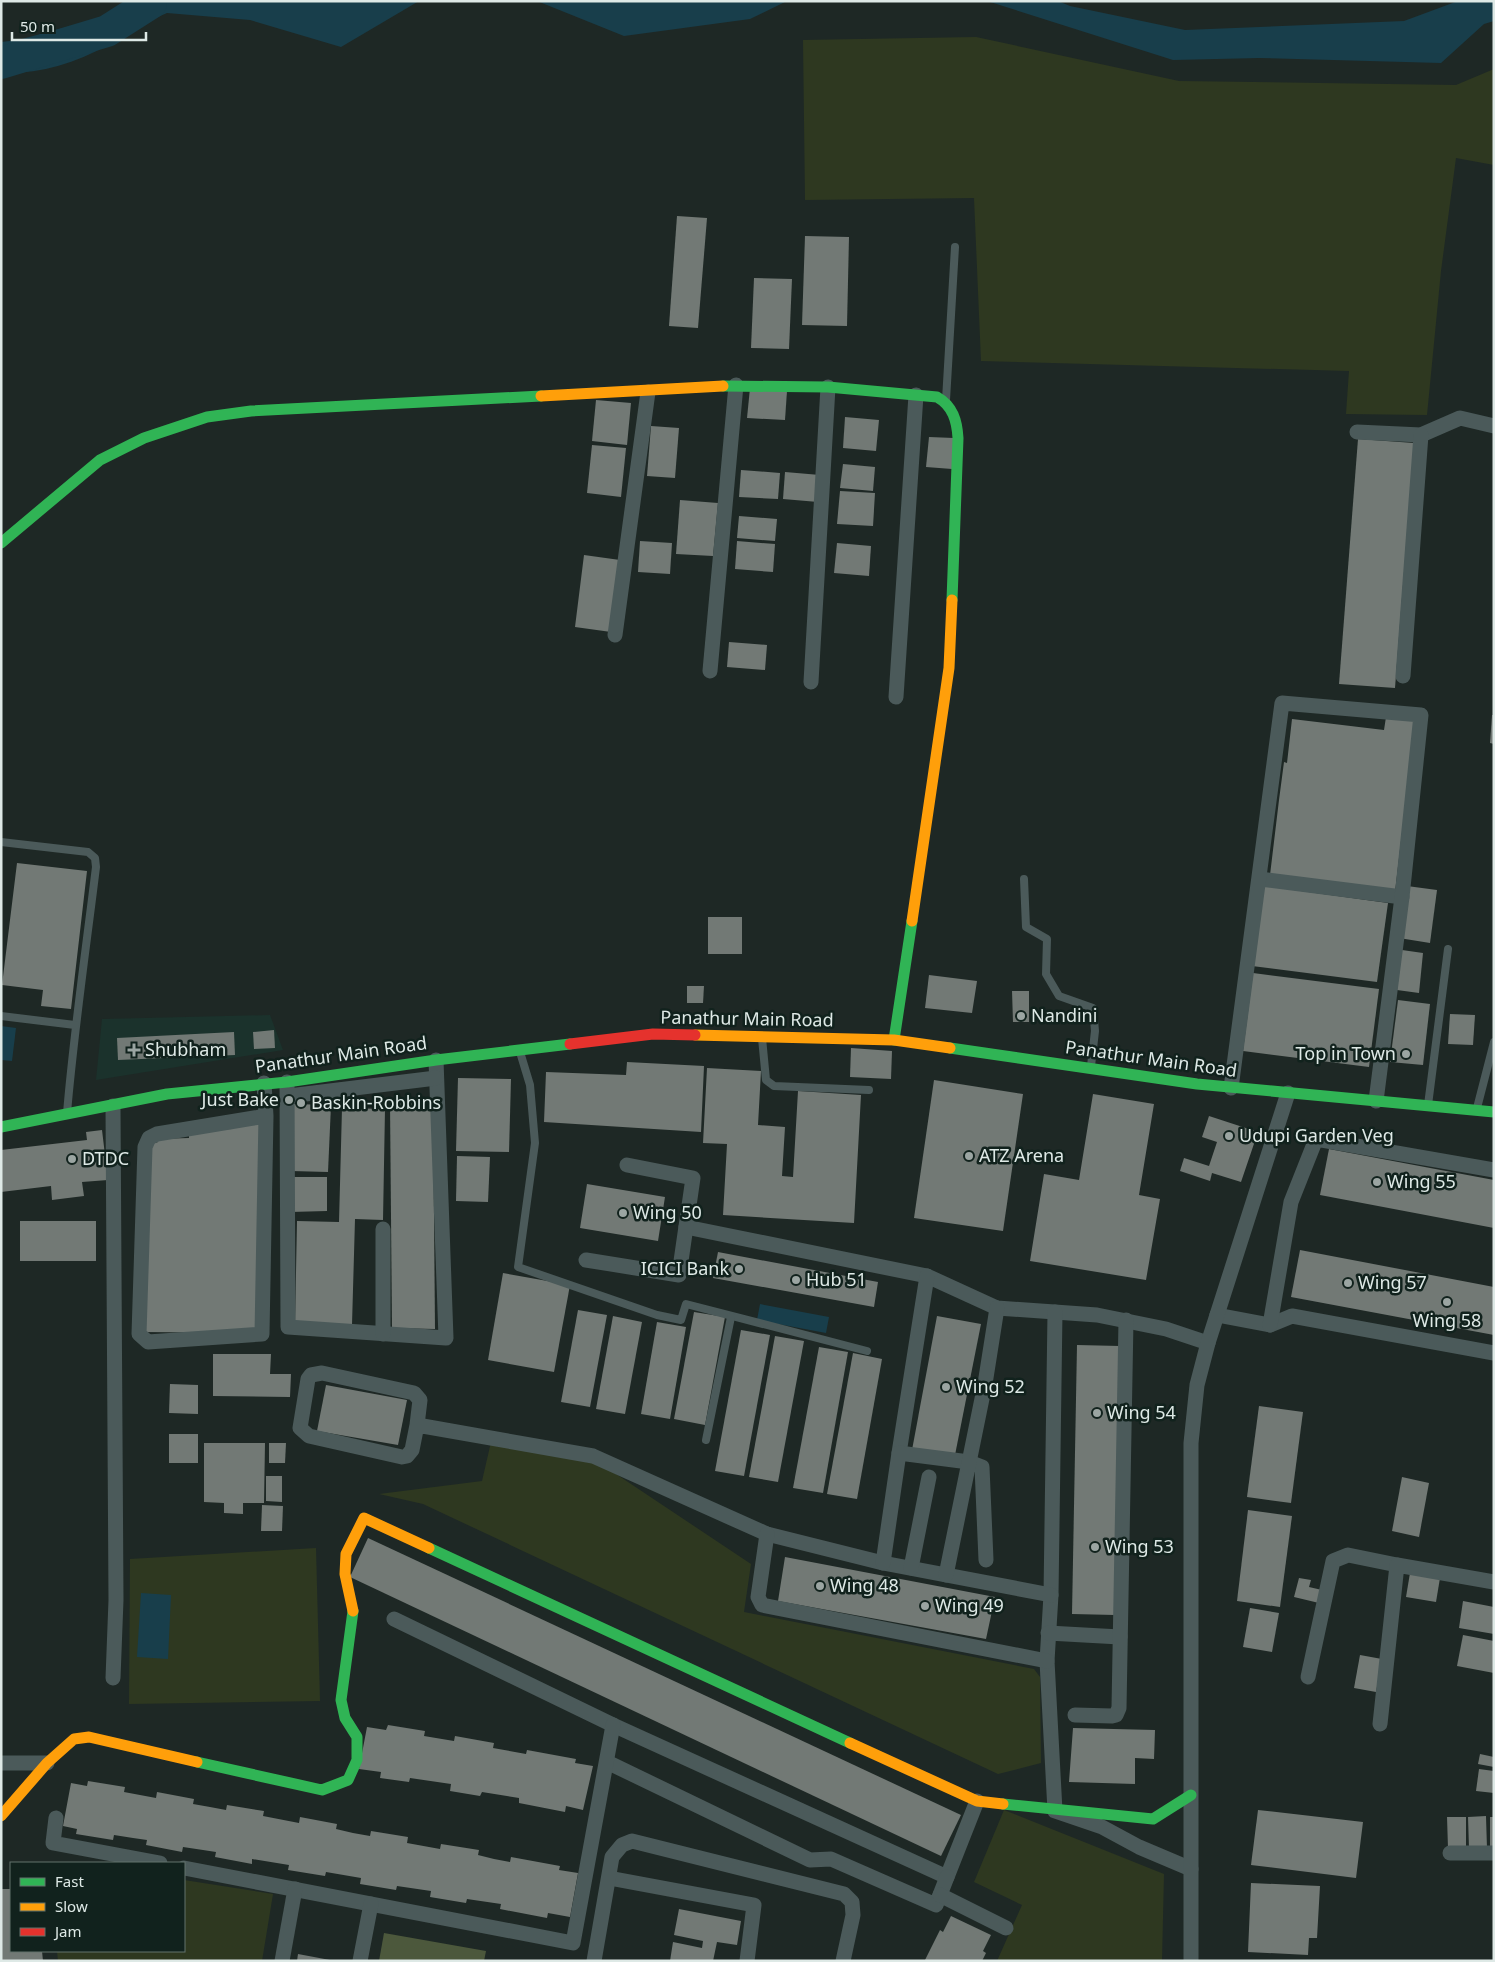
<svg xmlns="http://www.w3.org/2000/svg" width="1495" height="1962" viewBox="0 0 1495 1962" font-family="'Noto Sans',sans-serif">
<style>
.built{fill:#1b322c}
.green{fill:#2e3820}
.forest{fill:#4c583c}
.water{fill:#183e4b}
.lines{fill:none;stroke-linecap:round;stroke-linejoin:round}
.river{stroke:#183e4b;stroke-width:32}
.building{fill:#727975}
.lane{stroke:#4b5a5a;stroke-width:8}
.street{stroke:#4b5a5a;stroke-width:15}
.fast{stroke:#30b455;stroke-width:11}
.slow{stroke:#ff9f0a;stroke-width:11}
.jam{stroke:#e5322d;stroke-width:11}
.poi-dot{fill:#9ba5a2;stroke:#11221d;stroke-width:2}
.labels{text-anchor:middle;stroke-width:5;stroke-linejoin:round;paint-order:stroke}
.poi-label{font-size:18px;fill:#dee9e6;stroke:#11221d;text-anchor:start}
.street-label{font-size:18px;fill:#dee9e6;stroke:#11221d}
</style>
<rect width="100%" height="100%" fill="#1e2825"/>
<path class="built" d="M 270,1015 L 283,1050 L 96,1080 L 102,1019 Z"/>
<g class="green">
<path d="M 976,37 L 1179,81 L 1456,85 L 1494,69 L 1494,165 L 1456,158 L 1441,271 L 1427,415 L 1346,414 L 1349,371 L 981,361 L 974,198 L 805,200 L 803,40 Z"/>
<path d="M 491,1442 L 595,1460 L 751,1564 L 744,1612 L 1034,1669 L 1040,1677 L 1041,1763 L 998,1774 L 423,1504 L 379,1494 L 482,1481 Z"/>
<path d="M 316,1548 L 320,1701 L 129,1704 L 130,1559 Z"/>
<path d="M 1004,1810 L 1164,1874 L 1162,1961 L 997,1961 L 1022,1905 L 974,1882 Z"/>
<path d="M 184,1880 L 273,1894 L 262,1961 L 58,1961 L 57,1951 L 184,1951 Z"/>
</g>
<path class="forest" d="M 384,1933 L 486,1951 L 484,1961 L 379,1961 Z"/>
<g class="water">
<path d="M 133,1 L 419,1 L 341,47 L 250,20 L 167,13 L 114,36 L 113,10 Z"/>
<path d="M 537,1 L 787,1 L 750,19 L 624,36 Z"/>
<path d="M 987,1 L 1058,1 L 1070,6 L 1185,30 L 1404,21 L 1458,1 L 1494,1 L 1494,21 L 1484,24 L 1441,63 L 1259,58 L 1173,60 Z"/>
<path d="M 101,18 L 107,45 C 75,64 39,74 1,73 L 1,42 L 18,40 Z"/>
<path d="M 1,1026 L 16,1028 L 12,1061 L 1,1060 Z"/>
<path d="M 760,1304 L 829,1317 L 826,1333 L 757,1320 Z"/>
<path d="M 141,1593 L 171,1595 L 168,1659 L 137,1657 Z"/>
</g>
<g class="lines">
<path class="river" d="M 1,63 L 107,31 L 151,3"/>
</g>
<g class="building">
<path d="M 677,216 L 707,218 L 698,328 L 669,326 Z"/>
<path d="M 805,236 L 849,237 L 847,326 L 802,325 Z"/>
<path d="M 754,278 L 792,279 L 789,349 L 751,348 Z"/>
<path d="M 750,388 L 787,391 L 785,420 L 747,418 Z"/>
<path d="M 596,400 L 631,403 L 627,445 L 592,441 Z"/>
<path d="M 845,417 L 879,420 L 876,451 L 843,448 Z"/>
<path d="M 651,426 L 679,428 L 675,478 L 647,476 Z"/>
<path d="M 929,437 L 954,438 L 952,469 L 926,467 Z"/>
<path d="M 1358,439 L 1414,443 L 1395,688 L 1339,684 Z"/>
<path d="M 592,445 L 626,448 L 621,497 L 587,493 Z"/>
<path d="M 843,464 L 875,467 L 873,491 L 840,488 Z"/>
<path d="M 741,470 L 780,473 L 778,499 L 739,497 Z"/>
<path d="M 785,472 L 820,475 L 818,502 L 783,499 Z"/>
<path d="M 840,491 L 875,493 L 873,526 L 837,524 Z"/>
<path d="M 680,500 L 718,503 L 713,556 L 676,554 Z"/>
<path d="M 739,516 L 777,519 L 775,541 L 737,538 Z"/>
<path d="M 640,541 L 672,543 L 670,574 L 638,572 Z"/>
<path d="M 737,541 L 775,544 L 773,572 L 735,569 Z"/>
<path d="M 837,543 L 871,546 L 869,576 L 834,573 Z"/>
<path d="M 584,555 L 620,560 L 611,632 L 575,627 Z"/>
<path d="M 729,642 L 767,645 L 765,670 L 727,667 Z"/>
<path d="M 1492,715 L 1494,715 L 1494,744 L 1490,743 Z"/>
<path d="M 1386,717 L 1415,721 L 1395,892 L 1270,875 L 1279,800 L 1284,762 L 1287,763 L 1292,719 L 1384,730 Z"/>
<path d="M 17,863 L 87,871 L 71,1009 L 41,1006 L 43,990 L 2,985 Z"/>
<path d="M 1264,886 L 1388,903 L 1377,982 L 1252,966 Z"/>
<path d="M 1407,886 L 1437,890 L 1430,943 L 1399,938 Z"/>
<rect x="708" y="917" width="34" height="37"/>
<path d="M 1402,950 L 1423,953 L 1419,993 L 1397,990 Z"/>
<path d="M 1253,973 L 1379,989 L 1369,1067 L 1243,1051 Z"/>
<path d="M 929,975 L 977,981 L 972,1013 L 925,1008 Z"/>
<path d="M 687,986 L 704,986 L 703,1003 L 687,1003 Z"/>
<path d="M 1012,991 L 1029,991 L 1029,1022 L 1013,1022 Z"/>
<path d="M 1398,1000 L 1430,1004 L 1423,1065 L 1390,1062 Z"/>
<path d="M 1450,1014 L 1475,1015 L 1473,1045 L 1448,1044 Z"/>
<path d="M 274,1030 L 275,1048 L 254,1049 L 253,1032 Z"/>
<path d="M 234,1032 L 235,1055 L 118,1060 L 117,1038 Z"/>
<path d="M 851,1048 L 892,1051 L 891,1079 L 850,1077 Z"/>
<path d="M 627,1062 L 704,1066 L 701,1132 L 544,1122 L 546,1072 L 626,1075 Z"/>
<path d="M 707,1068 L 761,1071 L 758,1125 L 785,1127 L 782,1176 L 793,1177 L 798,1091 L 861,1095 L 854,1223 L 723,1215 L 727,1144 L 703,1143 Z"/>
<path d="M 458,1078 L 511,1079 L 509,1152 L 456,1151 Z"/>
<path d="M 934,1080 L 1023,1094 L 1003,1231 L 914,1218 Z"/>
<path d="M 1093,1094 L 1154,1104 L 1139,1195 L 1160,1199 L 1146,1280 L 1030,1261 L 1044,1174 L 1079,1180 Z"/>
<path d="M 390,1103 L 433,1103 L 435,1329 L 392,1328 Z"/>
<path d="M 293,1104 L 331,1105 L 328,1172 L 291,1171 Z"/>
<path d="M 342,1108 L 385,1109 L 383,1220 L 355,1219 L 352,1325 L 295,1324 L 297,1221 L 339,1222 Z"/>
<path d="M 1209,1116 L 1258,1132 L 1241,1182 L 1212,1173 L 1210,1181 L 1180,1171 L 1184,1158 L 1209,1166 L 1217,1142 L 1202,1137 Z"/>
<path d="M 233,1124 L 260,1124 L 257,1333 L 143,1332 L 152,1144 L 158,1142 L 157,1139 L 189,1138 L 189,1130 L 233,1129 Z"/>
<path d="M 102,1130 L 108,1180 L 82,1182 L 84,1196 L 52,1200 L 51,1186 L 1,1192 L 1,1150 L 87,1140 L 86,1132 Z"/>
<path d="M 1329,1149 L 1494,1180 L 1494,1228 L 1320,1195 Z"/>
<path d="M 457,1156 L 490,1157 L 488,1202 L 456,1201 Z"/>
<path d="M 290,1177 L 327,1177 L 327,1211 L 290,1212 Z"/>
<path d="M 587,1184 L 665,1197 L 658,1241 L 580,1228 Z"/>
<rect x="20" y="1221" width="76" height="40"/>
<path d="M 1300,1250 L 1494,1287 L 1494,1335 L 1291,1297 Z"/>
<path d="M 718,1252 L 878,1282 L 874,1307 L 713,1278 Z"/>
<path d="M 503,1273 L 570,1285 L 554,1372 L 488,1360 Z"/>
<path d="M 578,1310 L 607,1315 L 590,1407 L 561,1402 Z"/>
<path d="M 694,1312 L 725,1317 L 705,1425 L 674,1419 Z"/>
<path d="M 613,1316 L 642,1322 L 625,1414 L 596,1409 Z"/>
<path d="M 937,1316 L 981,1324 L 955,1455 L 912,1450 Z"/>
<path d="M 657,1322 L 686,1327 L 670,1419 L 641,1414 Z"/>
<path d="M 741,1330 L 770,1335 L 744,1476 L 715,1471 Z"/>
<path d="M 775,1336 L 804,1341 L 778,1482 L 749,1477 Z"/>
<path d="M 1077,1345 L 1120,1346 L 1115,1615 L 1072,1614 Z"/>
<path d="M 819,1347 L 848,1352 L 823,1493 L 793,1488 Z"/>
<path d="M 853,1353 L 882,1359 L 857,1499 L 827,1494 Z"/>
<path d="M 213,1354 L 271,1354 L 270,1374 L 291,1374 L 290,1397 L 213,1396 Z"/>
<path d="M 170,1384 L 198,1385 L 198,1414 L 169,1413 Z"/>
<path d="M 326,1385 L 407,1400 L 398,1445 L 317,1431 Z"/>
<path d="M 1259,1406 L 1303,1412 L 1291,1503 L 1247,1497 Z"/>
<rect x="169" y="1434" width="29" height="29"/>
<path d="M 204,1443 L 265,1443 L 264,1503 L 243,1503 L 243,1514 L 224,1513 L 224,1503 L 204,1502 Z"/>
<path d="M 269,1443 L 286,1443 L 285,1463 L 269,1463 Z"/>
<path d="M 266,1476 L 282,1476 L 282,1502 L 266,1501 Z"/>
<path d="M 1402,1477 L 1429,1483 L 1419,1537 L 1392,1531 Z"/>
<path d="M 262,1505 L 283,1506 L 282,1531 L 261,1531 Z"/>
<path d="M 1248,1510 L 1292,1516 L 1280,1607 L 1237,1601 Z"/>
<path d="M 368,1538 L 961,1815 L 941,1856 L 350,1577 Z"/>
<path d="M 785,1557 L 995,1597 L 986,1639 L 778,1601 Z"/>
<path d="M 1410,1573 L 1440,1578 L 1436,1602 L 1406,1597 Z"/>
<path d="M 1299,1578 L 1311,1580 L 1309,1587 L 1322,1590 L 1319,1603 L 1294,1597 Z"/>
<path d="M 1463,1601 L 1494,1607 L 1494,1634 L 1459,1628 Z"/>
<path d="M 1250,1608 L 1279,1613 L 1272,1652 L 1243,1647 Z"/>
<path d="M 1463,1635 L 1494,1641 L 1494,1673 L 1457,1666 Z"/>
<path d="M 1360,1655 L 1382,1659 L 1376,1692 L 1354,1688 Z"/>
<path d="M 388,1725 L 425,1731 L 424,1736 L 454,1741 L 455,1736 L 494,1743 L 493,1748 L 526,1754 L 527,1750 L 576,1759 L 575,1763 L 593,1766 L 583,1810 L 566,1806 L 565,1812 L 519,1803 L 519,1798 L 482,1792 L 480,1796 L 450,1791 L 451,1784 L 410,1778 L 409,1782 L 380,1778 L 381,1772 L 359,1769 L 367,1727 L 386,1730 Z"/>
<path d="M 1073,1728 L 1155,1730 L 1154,1759 L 1135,1758 L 1135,1784 L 1069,1782 Z"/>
<path d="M 1480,1754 L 1494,1757 L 1494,1767 L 1478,1764 Z"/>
<path d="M 1479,1769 L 1494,1771 L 1494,1793 L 1476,1791 Z"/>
<path d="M 88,1781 L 125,1787 L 124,1792 L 156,1798 L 157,1792 L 194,1799 L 193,1804 L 210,1807 L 226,1810 L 227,1805 L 264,1811 L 263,1816 L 299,1823 L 300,1817 L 337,1824 L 336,1829 L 353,1833 L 370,1836 L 371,1831 L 408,1837 L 407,1843 L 440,1849 L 441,1844 L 479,1850 L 478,1855 L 494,1859 L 510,1862 L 511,1857 L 560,1866 L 559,1870 L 578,1873 L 570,1917 L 548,1913 L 547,1918 L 500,1909 L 501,1904 L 467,1899 L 466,1903 L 430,1897 L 431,1891 L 397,1886 L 396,1890 L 360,1884 L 361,1878 L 326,1872 L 325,1876 L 288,1870 L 289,1865 L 252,1859 L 252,1864 L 215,1857 L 216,1852 L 203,1850 L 183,1847 L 182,1852 L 146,1845 L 147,1840 L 133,1838 L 114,1835 L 113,1840 L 76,1834 L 77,1829 L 63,1826 L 71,1783 L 87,1786 Z"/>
<path d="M 1258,1810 L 1363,1822 L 1356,1878 L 1251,1865 Z"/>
<path d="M 1486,1816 L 1487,1849 L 1469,1849 L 1468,1817 Z"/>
<path d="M 1447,1817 L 1466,1817 L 1466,1849 L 1448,1849 Z"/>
<rect x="1490" y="1817" width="4" height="32"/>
<path d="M 1251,1883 L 1320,1886 L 1317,1938 L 1309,1938 L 1308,1955 L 1248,1952 Z"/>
<path d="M 1,1889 L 11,1889 L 11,1951 L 42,1951 L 43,1961 L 1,1961 Z"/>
<path d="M 679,1909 L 741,1921 L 737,1945 L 717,1942 L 713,1961 L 670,1961 L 673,1942 L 702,1948 L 703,1941 L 674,1935 Z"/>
<path d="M 951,1916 L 991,1935 L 983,1951 L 986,1953 L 982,1961 L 925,1960 L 940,1930 L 943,1932 Z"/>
<path d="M 298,1954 L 330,1960 L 330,1961 L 297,1961 Z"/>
</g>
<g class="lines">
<g class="lane">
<path d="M 946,400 L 955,247"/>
<path d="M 1,842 L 88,852 L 95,858 L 96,867 C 86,949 74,1030 67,1113"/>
<path d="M 1024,879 L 1026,927 L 1047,939 L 1046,974 L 1059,996 L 1093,1008 L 1095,1031 L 1091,1066"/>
<path d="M 1,1016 L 75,1025"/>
<path d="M 762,1038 L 766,1080 L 774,1086 L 869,1090"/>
<path d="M 520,1052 L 530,1085 L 535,1143 L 518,1267 L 657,1315 L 681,1320 L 686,1304 L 867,1351"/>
<path d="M 1428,1105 L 1448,949"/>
<path d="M 1477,1108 L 1494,1042"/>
<path d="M 706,1440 L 731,1317"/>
</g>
<g class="street">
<path d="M 1357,432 L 1421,435 L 1460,418 L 1494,426"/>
<path d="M 615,635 L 648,392"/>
<path d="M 710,671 L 736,385"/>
<path d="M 1403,676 L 1421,435"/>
<path d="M 811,682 L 828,387"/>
<path d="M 896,697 L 916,395"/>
<path d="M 1260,879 L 1402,897"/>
<path d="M 287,1082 L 288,1327 L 446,1338 L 436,1060"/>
<path d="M 264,1083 L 266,1116 L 262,1334 L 148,1342 L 139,1334 L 145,1147 L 149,1138 L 157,1134 L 266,1116"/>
<path d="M 1231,1088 L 1282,703 L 1421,715 L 1402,897 L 1376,1101"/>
<path d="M 289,1096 L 436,1078"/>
<path d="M 113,1106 L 116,1600 L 113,1678"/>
<path d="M 686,1227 L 927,1276 L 997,1308 L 1097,1315 L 1166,1329 L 1208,1343"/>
<path d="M 383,1229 L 383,1334"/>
<path d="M 586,1260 L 679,1275 L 693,1178 L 627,1165"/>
<path d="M 1055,1312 L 1051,1595 L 1047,1661 L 1055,1811 L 1102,1827 L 1139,1847 L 1191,1869"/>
<path d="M 1217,1315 L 1270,1325 L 1292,1316 L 1494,1353"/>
<path d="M 1270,1325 L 1291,1202 L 1316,1139 L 1494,1170"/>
<path d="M 417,1425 L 412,1450 L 407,1456 L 402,1457 L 309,1436 L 300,1428 L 308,1379 L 311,1375 L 322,1373 L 414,1393 L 420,1400 L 417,1425 L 593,1456 L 767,1534 L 883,1563 L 1051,1595"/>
<path d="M 899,1453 L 927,1276"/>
<path d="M 767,1534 L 758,1597 L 762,1605 L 1047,1661"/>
<path d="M 883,1563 L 899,1453 L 969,1462 L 982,1467 L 986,1560"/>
<path d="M 911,1568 L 929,1477"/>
<path d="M 946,1575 L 985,1384 L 997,1308"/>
<path d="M 394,1619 L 613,1725 L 947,1877 L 977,1801"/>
<path d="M 1048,1633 L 1120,1637"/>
<path d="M 1308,1677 L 1333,1561 L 1348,1555 L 1397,1565"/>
<path d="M 1075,1715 L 1112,1716 L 1116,1715 L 1119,1708 L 1126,1320"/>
<path d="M 1380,1724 L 1397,1565 L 1494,1582"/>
<path d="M 607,1762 L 810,1860 L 831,1859 L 936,1905 L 947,1877"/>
<path d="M 1,1763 L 47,1763"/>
<path d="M 56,1818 L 53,1843 L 160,1863"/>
<path d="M 1450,1853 L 1494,1853"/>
<path d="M 184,1868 L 573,1943 L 613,1725"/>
<path d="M 609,1878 L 754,1905 L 747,1961"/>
<path d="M 940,1895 L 1006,1928"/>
<path d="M 282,1961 L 295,1889"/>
<path d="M 360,1961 L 371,1904"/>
<path d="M 594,1961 L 612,1857 L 622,1845 L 632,1841 L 844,1894 L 852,1902 L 853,1915 L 843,1961"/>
<path d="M 1191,1961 L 1191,1443 L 1197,1385 L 1208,1343 L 1288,1093"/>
</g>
<g class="fast">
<path d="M 723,386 L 828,387 L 937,397 C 953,406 957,421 958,438 L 952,600"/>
<path d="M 1,543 L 100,460 L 144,438 L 207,417 L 251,411 L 541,396"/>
<path d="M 894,1040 L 912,921"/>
<path d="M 950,1048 L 1197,1084 L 1494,1112"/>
<path d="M 1,1127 L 167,1094 L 287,1082 L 436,1060 L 570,1044"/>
<path d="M 429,1548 L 850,1743"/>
<path d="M 197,1762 L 322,1790 L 348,1780 L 357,1760 L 357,1737 L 345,1718 L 341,1700 L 353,1611"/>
<path d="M 1003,1804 L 1153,1819 L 1191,1795"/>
</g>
<g class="slow">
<path d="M 541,396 L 723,386"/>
<path d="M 912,921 L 949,668 L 952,600"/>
<path d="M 695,1035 L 894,1040 L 950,1048"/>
<path d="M 353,1611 L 345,1574 L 346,1554 L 364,1518 L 429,1548"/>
<path d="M 850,1743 L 977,1801 L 1003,1804"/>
<path d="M 1,1816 L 47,1763 L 74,1739 L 89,1737 L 197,1762"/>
</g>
<path class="jam" d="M 570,1044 L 653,1034 L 695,1035"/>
</g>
<g class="poi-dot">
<circle cx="1021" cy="1016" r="5"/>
<path d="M131.5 1042.5h5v5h5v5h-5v5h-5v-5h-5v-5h5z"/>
<circle cx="1406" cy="1054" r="5"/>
<circle cx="289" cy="1100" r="5"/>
<circle cx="301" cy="1103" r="5"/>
<circle cx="1229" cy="1136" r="5"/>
<circle cx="969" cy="1156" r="5"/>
<circle cx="72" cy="1159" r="5"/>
<circle cx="1377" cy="1182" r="5"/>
<circle cx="623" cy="1213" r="5"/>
<circle cx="739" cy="1269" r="5"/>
<circle cx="796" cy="1280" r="5"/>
<circle cx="1348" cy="1283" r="5"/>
<circle cx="1447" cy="1302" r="5"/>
<circle cx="946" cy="1387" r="5"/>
<circle cx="1097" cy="1413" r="5"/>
<circle cx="1095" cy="1547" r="5"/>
<circle cx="820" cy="1586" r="5"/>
<circle cx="925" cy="1606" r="5"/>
</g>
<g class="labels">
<g class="poi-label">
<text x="1031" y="1022">Nandini</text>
<text x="145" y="1056">Shubham</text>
<text x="1396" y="1060" text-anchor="end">Top in Town</text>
<text x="279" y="1106" text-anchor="end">Just Bake</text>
<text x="311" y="1109">Baskin-Robbins</text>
<text x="1239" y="1142">Udupi Garden Veg</text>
<text x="979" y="1162">ATZ Arena</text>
<text x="82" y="1165">DTDC</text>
<text x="1387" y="1188">Wing 55</text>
<text x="633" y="1219">Wing 50</text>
<text x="729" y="1275" text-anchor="end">ICICI Bank</text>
<text x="806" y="1286">Hub 51</text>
<text x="1358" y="1289">Wing 57</text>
<text x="1447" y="1327" text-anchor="middle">Wing 58</text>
<text x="956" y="1393">Wing 52</text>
<text x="1107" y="1419">Wing 54</text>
<text x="1105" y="1553">Wing 53</text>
<text x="830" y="1592">Wing 48</text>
<text x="935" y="1612">Wing 49</text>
</g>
<g class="street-label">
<text transform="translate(747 1019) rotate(1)" y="6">Panathur Main Road</text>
<text transform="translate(341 1055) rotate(-8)" y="6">Panathur Main Road</text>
<text transform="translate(1151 1059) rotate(8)" y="6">Panathur Main Road</text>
</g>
</g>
<rect width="1495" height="1962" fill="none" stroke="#dee9e6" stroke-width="5"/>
<rect x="10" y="1862" width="175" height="90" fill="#11221d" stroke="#63726d"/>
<rect x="20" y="1878" width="25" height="8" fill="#30b455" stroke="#63726d"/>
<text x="55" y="1887" font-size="15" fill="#dee9e6">Fast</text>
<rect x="20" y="1903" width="25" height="8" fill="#ff9f0a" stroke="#63726d"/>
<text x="55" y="1912" font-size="15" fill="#dee9e6">Slow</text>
<rect x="20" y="1928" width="25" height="8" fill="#e5322d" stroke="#63726d"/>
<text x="55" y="1937" font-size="15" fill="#dee9e6">Jam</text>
<path d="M12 32v8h134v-8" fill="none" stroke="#dee9e6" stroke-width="2.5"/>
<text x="20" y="32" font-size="15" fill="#dee9e6" stroke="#11221d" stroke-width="4" paint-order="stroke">50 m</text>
</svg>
